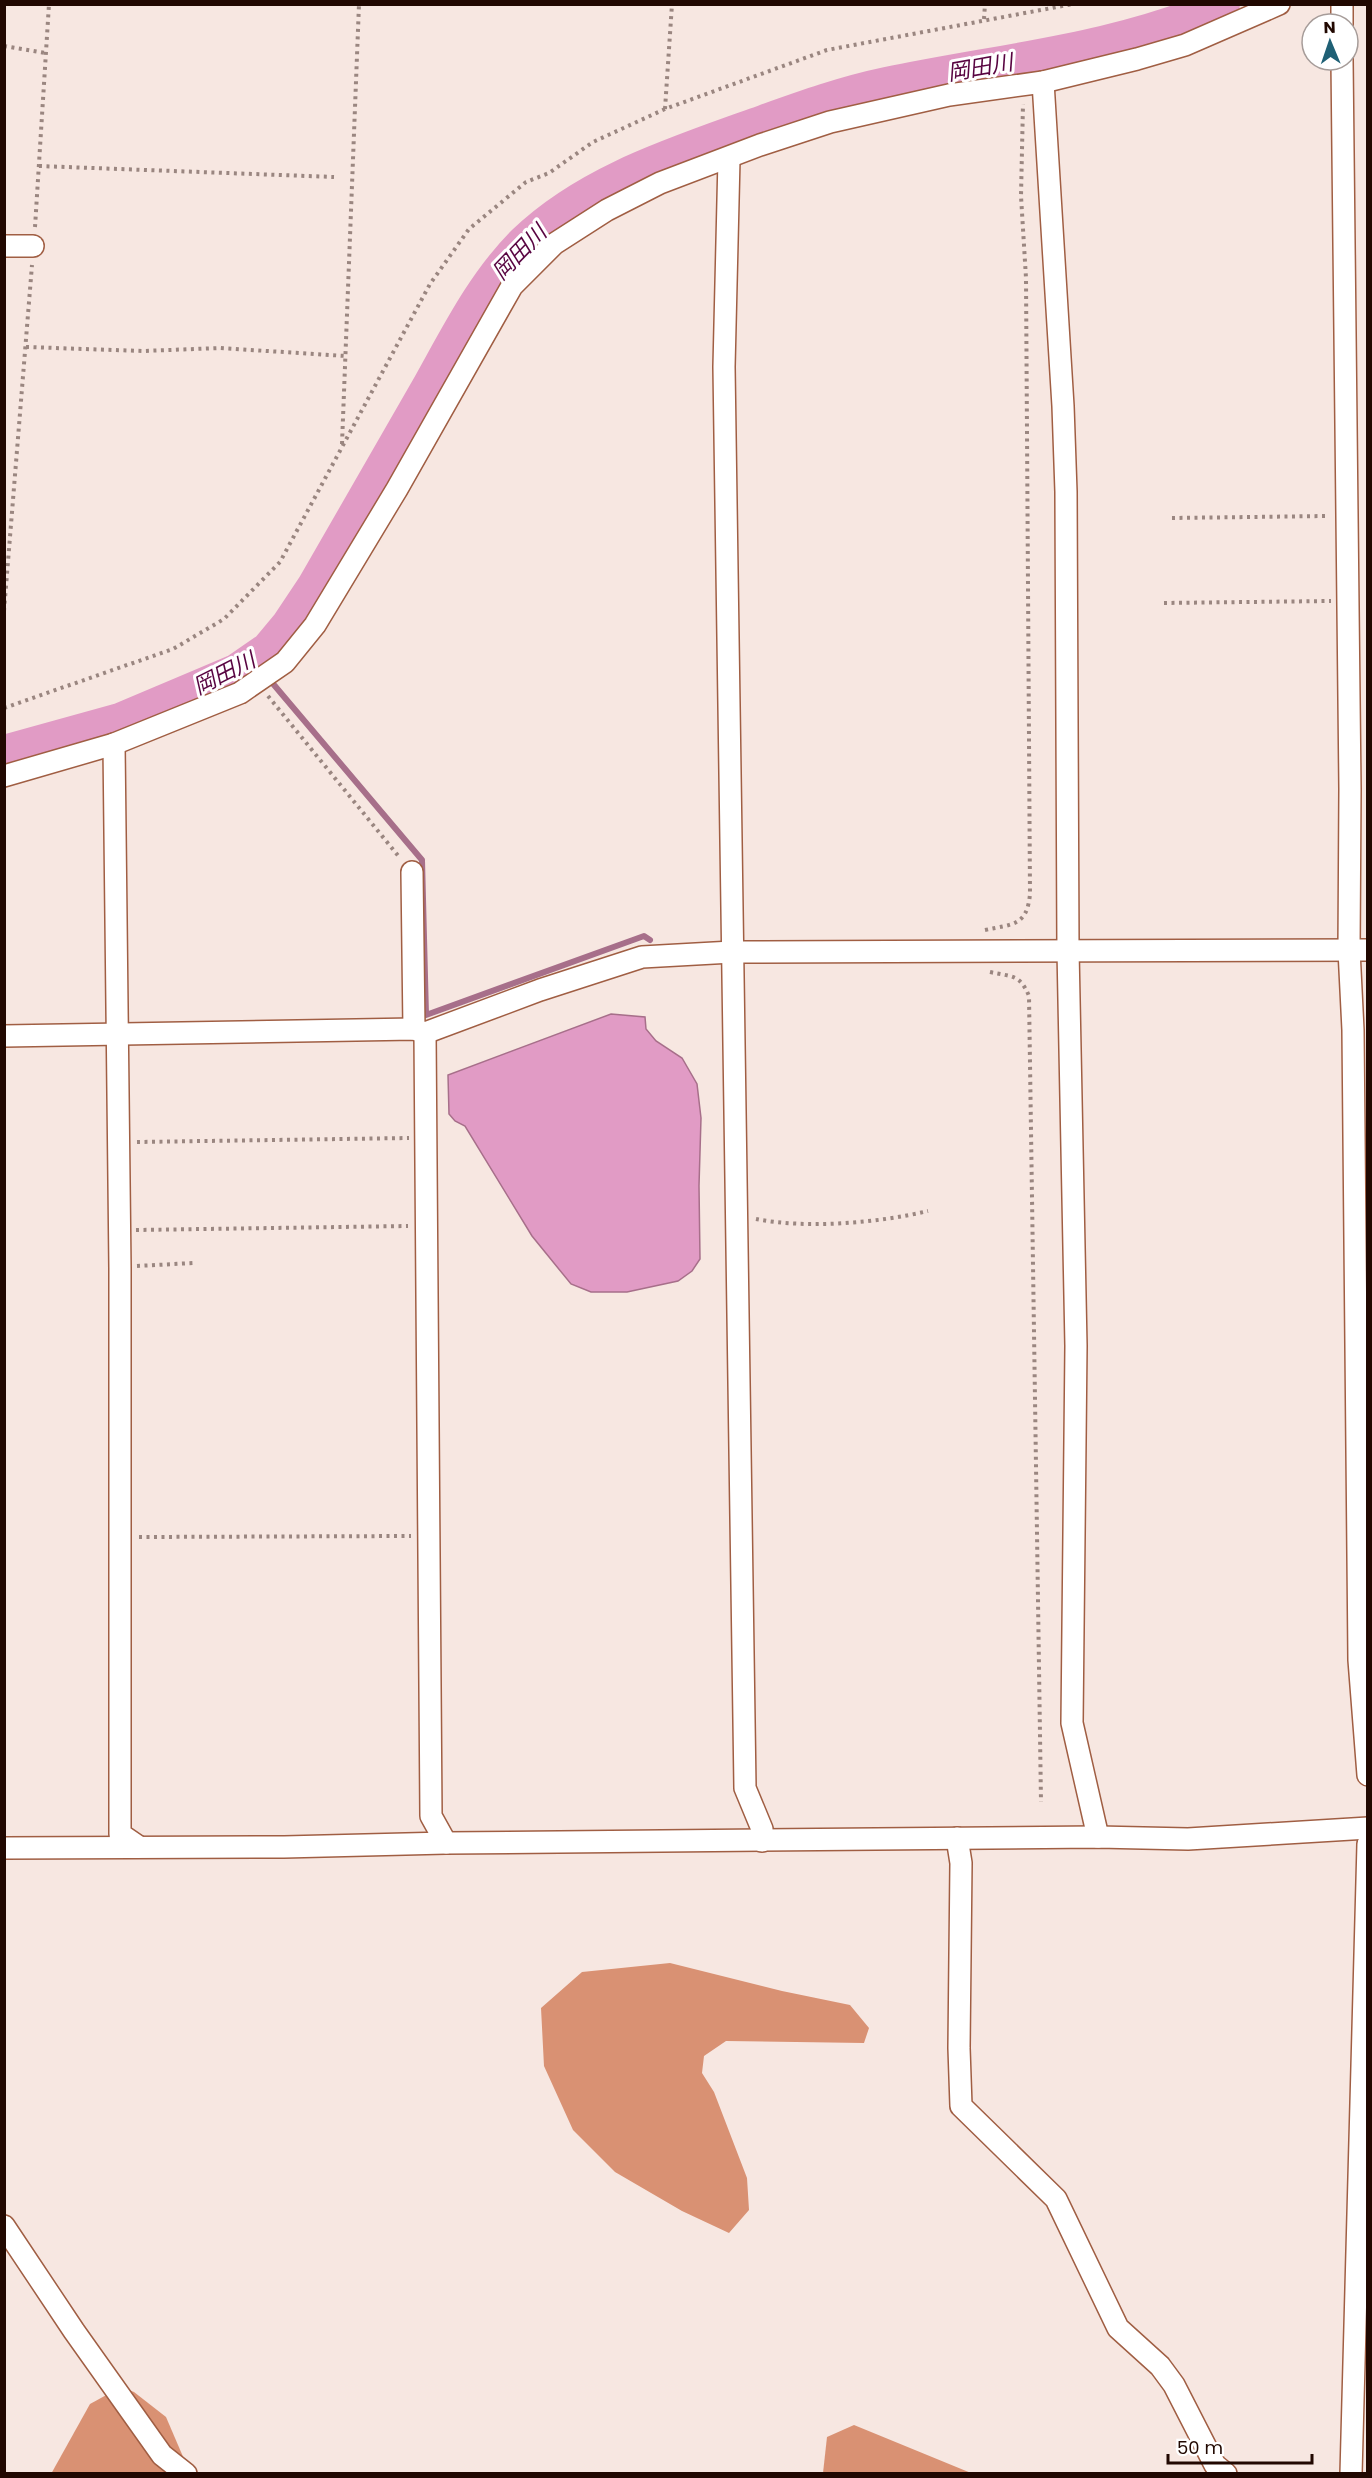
<svg xmlns="http://www.w3.org/2000/svg" width="1372" height="2478" viewBox="0 0 1372 2478" font-family="Poppins,'Noto Sans JP',sans-serif">
<style>
.forest{fill:#d99173}
.water{fill:#e19bc5;stroke:#a76f8a;stroke-width:1.5}
.lines{fill:none;stroke-linecap:round;stroke-linejoin:round}
.stream{stroke:#a76f8a;stroke-width:6}
.river{stroke:#e19bc5;stroke-width:34}
.minor-casing{stroke:#a05e43;stroke-width:24}
.path{stroke:#9a8680;stroke-width:4;stroke-dasharray:3 4.5;stroke-linecap:butt}
.minor{stroke:#fff;stroke-width:21}
.labels{text-anchor:middle;stroke-width:6;stroke-linejoin:round;paint-order:stroke}
.water-label{font-size:22px;font-style:italic;fill:#580441;stroke:#fff}
</style>
<rect width="100%" height="100%" fill="#f7e7e1"/>
<g class="forest">
<path d="M 670,1963 L 782,1991 L 850,2005 L 869,2028 L 864,2043 L 726,2041 L 704,2056 L 702,2073 L 714,2092 L 747,2178 L 749,2210 L 729,2233 L 682,2211 L 615,2172 L 573,2130 L 544,2066 L 541,2008 L 582,1972 Z"/>
<path d="M 121,2387 L 134,2392 L 166,2417 L 190,2473 L 51,2474 L 90,2404 Z"/>
<path d="M 854,2425 L 971,2473 L 823,2473 L 827,2437 Z"/>
</g>
<path class="water" d="M 611,1014 L 645,1017 L 646,1029 L 656,1041 L 682,1058 L 697,1084 L 701,1118 L 699,1186 L 700,1259 L 692,1271 L 678,1281 L 627,1292 L 591,1292 L 571,1284 L 532,1236 L 465,1126 L 455,1121 L 449,1114 L 448,1075 Z"/>
<g class="lines">
<path class="stream" d="M 254,658 L 269,679 L 422,860 L 426,1015 L 644,936 L 650,940"/>
<path class="river" d="M 4,752 L 120,720 L 236,671 L 268,649 L 288,625 L 314,586 C 352,520 390,453 429,386 C 457,336 483,283 524,242 C 585,183 671,155 749,127 C 794,111 839,94 887,84 C 1002,60 1114,51 1223,4"/>
<g class="minor-casing">
<g id="minor">
<path d="M 1342,4 L 1342,24"/>
<path d="M 1342,60 L 1350,789 L 1349,950 L 1353,1030 L 1359,1660 L 1368,1775"/>
<path d="M 1043,82 L 1063,406 L 1066,492 L 1068,950 L 1076,1346 L 1072,1723 L 1098,1837"/>
<path d="M 729,159 L 724,367 L 745,1788 L 762,1829 L 762,1841"/>
<path d="M 4,246 L 33,246"/>
<path d="M 114,744 L 120,1268 L 120,1834 L 139,1847"/>
<path d="M 4,776 L 114,744 L 240,693 L 285,662 L 315,625 L 397,489 L 512,286 L 554,244 L 607,210 L 660,183 L 760,145 L 830,122 L 949,95 L 1043,82 L 1137,59 L 1185,45 L 1279,4"/>
<path d="M 412,872 L 414,1029"/>
<path d="M 425,1033 L 431,1816 L 446,1843"/>
<path d="M 4,1036 L 414,1029 L 425,1033 L 540,990 L 642,957 L 732,952 L 1368,950"/>
<path d="M 957,1838 L 961,1863 L 959,2048 L 961,2106 L 1056,2199 L 1118,2328 L 1160,2366 L 1174,2385 L 1215,2465 L 1226,2474"/>
<path d="M 4,1848 L 284,1847 L 446,1843 L 1098,1837 L 1188,1839 L 1368,1828"/>
<path d="M 4,2226 L 74,2331 L 162,2455 L 186,2474"/>
<path d="M 1351,2474 L 1368,1844"/>
</g>
</g>
<g class="path">
<path d="M 984,19 L 985,4"/>
<path d="M 4,46 L 46,53"/>
<path d="M 665,109 L 672,4"/>
<path d="M 39,166 L 334,177"/>
<path d="M 35,227 L 49,4"/>
<path d="M 26,347 L 143,351 L 220,348 L 346,356"/>
<path d="M 342,444 L 359,4"/>
<path d="M 1172,518 L 1327,516"/>
<path d="M 1164,603 L 1331,601"/>
<path d="M 4,611 L 32,265"/>
<path d="M 268,696 L 400,858"/>
<path d="M 4,708 L 173,649 L 224,619 L 280,562 L 430,284 L 469,229 L 526,182 L 549,173 L 593,142 L 665,109 L 827,50 L 1073,4"/>
<path d="M 985,930 C 1013,924 1027,926 1030,894 L 1026,278 L 1021,196 L 1023,104"/>
<path d="M 990,972 C 1012,977 1020,974 1029,996 L 1041,1802"/>
<path d="M 137,1142 L 409,1138"/>
<path d="M 756,1219 C 806,1229 878,1223 928,1211"/>
<path d="M 136,1230 L 408,1226"/>
<path d="M 137,1266 L 193,1263"/>
<path d="M 139,1537 L 411,1536"/>
</g>
<use href="#minor" class="minor"/>
</g>
<g class="labels">
<g class="water-label">
<text transform="translate(980 67) rotate(-10)" y="8">岡田川</text>
<text transform="translate(519 252) rotate(-46)" y="8">岡田川</text>
<text transform="translate(224 673) rotate(-27)" y="8">岡田川</text>
</g>
</g>
<rect width="1372" height="2478" fill="none" stroke="#210801" stroke-width="12"/>
<g transform="translate(1330 42) rotate(358)"><circle r="28" fill="#ffffff" stroke="#a69c99" stroke-width="1.5"/>
<path d="M0-4.5L10 22L0 15L-10 22Z" fill="#1f6075"/>
<text y="-9" font-size="16" font-weight="bold" text-anchor="middle" fill="#210801">N</text>
</g>
<path d="M1168 2454v9h144v-9" fill="none" stroke="#210801" stroke-width="3"/>
<text x="1177" y="2454" font-size="18" fill="#210801" stroke="#ffffff" stroke-width="4.5" paint-order="stroke">50 m</text>
</svg>
